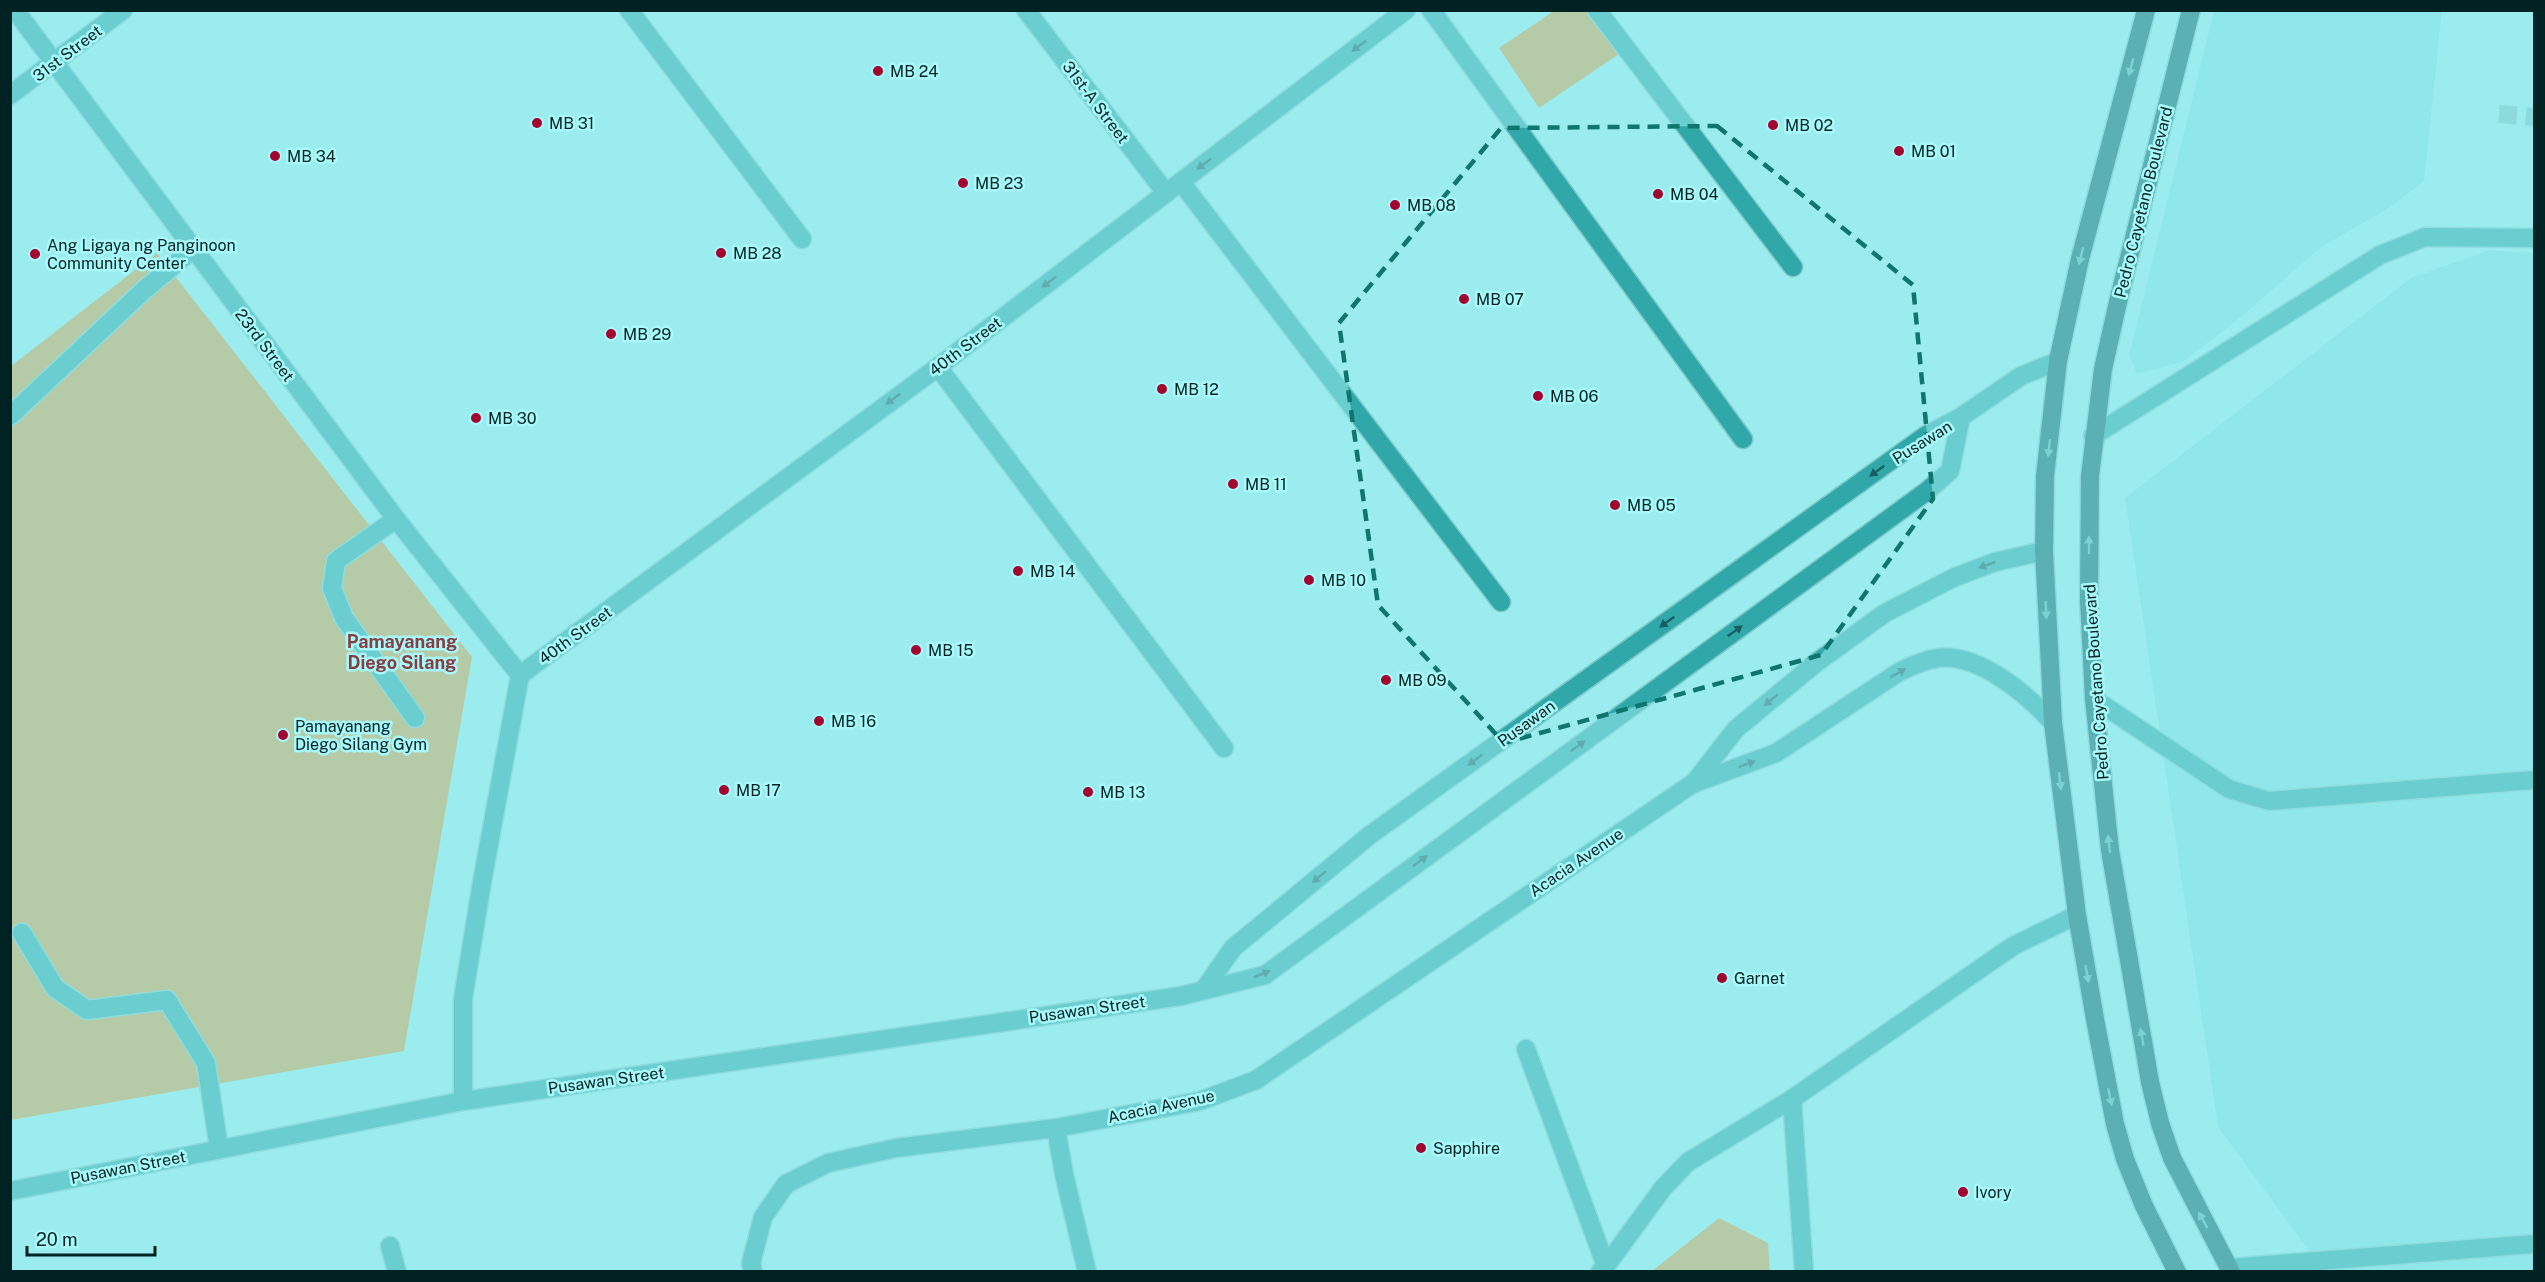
<svg xmlns="http://www.w3.org/2000/svg" width="2545" height="1282" viewBox="0 0 2545 1282" font-family="'Public Sans',sans-serif">
<style>
.built{fill:#84e1e3}
.green{fill:#d5a353}
.lines{fill:none;stroke-linecap:round;stroke-linejoin:round}
.minor-tunnel{stroke:#7cc4c5;stroke-width:18;stroke-dasharray:18 9;stroke-linecap:butt}
.minor-casing{stroke:#7fc8c9;stroke-width:21}
.major-casing{stroke:#7fc8c9;stroke-width:21}
.minor{stroke:#30a8aa;stroke-width:18}
.major{stroke:#0c676a;stroke-width:18}
.oneway{fill:#165e60}
.oneway2{fill:#5ab0b2}
.marked{fill:none;stroke:#0f766e;stroke-width:4.5;stroke-dasharray:12 8;stroke-linejoin:round}
.poi-dot{fill:#a2032f;stroke:#a8f9fb;stroke-width:2}
.labels{text-anchor:middle;stroke-width:5;stroke-linejoin:round;paint-order:stroke}
.street-label{font-size:16px;fill:#002223;stroke:#a8f9fb}
.poi-label{font-size:16px;fill:#002223;stroke:#a8f9fb;text-anchor:start}
.neighbourhood-label{font-size:18px;font-weight:bold;fill:#873e43;stroke:#a8f9fb}
</style>
<rect width="100%" height="100%" fill="#9becee"/>
<g class="built">
<path d="M 2214,11 L 2442,11 L 2424,182 L 2387,209 L 2320,248 L 2240,318 L 2183,362 L 2137,374 L 2129,355 Z"/>
<path d="M 2489,250 L 2534,253 L 2534,1271 L 2324,1271 L 2218,1127 L 2125,498 L 2411,278 Z"/>
</g>
<g class="green">
<path d="M 1595,10 L 1622,52 L 1539,108 L 1499,48 L 1554,11 Z"/>
<path d="M 157,253 L 472,657 L 404,1051 L 11,1120 L 11,366 Z"/>
<path d="M 1719,1218 L 1768,1243 L 1770,1271 L 1652,1271 Z"/>
</g>
<g class="lines">
<path class="minor-tunnel" d="M 2499,114 L 2534,117"/>
<g class="minor-casing">
<g id="minor">
<path d="M 15,10 L 396,519 L 520,675"/>
<path d="M 629,10 L 802,239"/>
<path d="M 1026,10 L 1166,193"/>
<path d="M 1431,10 L 1743,439"/>
<path d="M 1597,10 L 1793,267"/>
<path d="M 10,95 L 123,10"/>
<path d="M 1181,182 L 1501,602"/>
<path d="M 938,367 L 1224,748"/>
<path d="M 10,416 L 143,291 L 193,249"/>
<path d="M 2093,436 L 2380,255 L 2425,237 L 2534,238"/>
<path d="M 396,519 L 336,561 L 332,588 L 344,618 L 415,718"/>
<path d="M 520,675 L 938,367 L 1406,10"/>
<path d="M 2094,699 L 2229,789 L 2269,801 L 2534,780"/>
<path d="M 1693,784 L 1736,729 L 1816,663 L 1885,613 L 1955,577 L 1995,562 L 2044,551"/>
<path d="M 22,933 L 55,988 L 87,1010 L 167,1000 L 206,1063 L 219,1149"/>
<path d="M 1205,988 L 1233,948 L 1370,835 L 1925,436 L 1961,417 L 2021,376 L 2058,361"/>
<path d="M 1526,1049 L 1606,1266"/>
<path d="M 1792,1099 L 1804,1272"/>
<path d="M 463,1101 L 463,999 L 482,882 L 520,675"/>
<path d="M 1056,1128 L 1064,1174 L 1087,1272"/>
<path d="M 10,1191 L 463,1101 L 1181,996 L 1265,975 L 1927,491 L 1950,471 L 1961,417"/>
<path d="M 390,1246 L 397,1272"/>
<path d="M 2229,1268 L 2534,1244"/>
<path d="M 753,1272 L 751,1263 L 763,1217 L 786,1184 L 828,1163 L 896,1148 L 1056,1128 L 1200,1101 L 1256,1080 L 1692,784 L 1776,753 L 1899,672 C 1911,666 1924,660 1938,658 C 1979,653 2028,695 2053,723"/>
<path d="M 1600,1272 L 1606,1266 L 1663,1188 L 1688,1162 L 1792,1099 L 2013,946 L 2077,915"/>
</g>
</g>
<g class="major-casing">
<g id="major">
<path d="M 2146,10 L 2080,259 L 2058,361 L 2045,476 L 2044,551 L 2053,723 L 2077,915 L 2095,1019 L 2115,1124 L 2125,1159 L 2144,1206 L 2177,1272"/>
<path d="M 2191,10 L 2118,302 L 2103,369 L 2090,476 L 2089,600 L 2094,699 L 2110,850 L 2150,1082 L 2160,1123 L 2172,1158 L 2231,1272"/>
</g>
</g>
<use href="#minor" class="minor"/>
<use href="#major" class="major"/>
</g>
<defs><path id="oneway-solid" d="M-6-.8H1V-3.2L6.5 0L1 3.2V.8H-6Z" transform="scale(1.5)"/></defs>
<g class="oneway">
<use href="#oneway-solid" transform="translate(1359 46) rotate(143)"/>
<use href="#oneway-solid" transform="translate(1204 164) rotate(143)"/>
<use href="#oneway-solid" transform="translate(1049 282) rotate(143)"/>
<use href="#oneway-solid" transform="translate(893 399) rotate(144)"/>
<use href="#oneway-solid" transform="translate(1877 471) rotate(144)"/>
<use href="#oneway-solid" transform="translate(1987 565) rotate(160)"/>
<use href="#oneway-solid" transform="translate(1667 622) rotate(144)"/>
<use href="#oneway-solid" transform="translate(1735 631) rotate(-36)"/>
<use href="#oneway-solid" transform="translate(1898 673) rotate(-29)"/>
<use href="#oneway-solid" transform="translate(1771 700) rotate(141)"/>
<use href="#oneway-solid" transform="translate(1578 746) rotate(-36)"/>
<use href="#oneway-solid" transform="translate(1475 760) rotate(144)"/>
<use href="#oneway-solid" transform="translate(1747 764) rotate(-21)"/>
<use href="#oneway-solid" transform="translate(1420 861) rotate(-36)"/>
<use href="#oneway-solid" transform="translate(1319 877) rotate(141)"/>
<use href="#oneway-solid" transform="translate(1262 974) rotate(-22)"/>
</g>
<g class="oneway2">
<use href="#oneway-solid" transform="translate(2131 67) rotate(105)"/>
<use href="#oneway-solid" transform="translate(2081 256) rotate(104)"/>
<use href="#oneway-solid" transform="translate(2049 448) rotate(96)"/>
<use href="#oneway-solid" transform="translate(2089 545) rotate(-90)"/>
<use href="#oneway-solid" transform="translate(2046 610) rotate(88)"/>
<use href="#oneway-solid" transform="translate(2060 781) rotate(83)"/>
<use href="#oneway-solid" transform="translate(2109 844) rotate(-97)"/>
<use href="#oneway-solid" transform="translate(2087 974) rotate(80)"/>
<use href="#oneway-solid" transform="translate(2142 1037) rotate(-100)"/>
<use href="#oneway-solid" transform="translate(2110 1097) rotate(79)"/>
<use href="#oneway-solid" transform="translate(2203 1220) rotate(-119)"/>
</g>
<path d="M0 0H2545V1282H0ZM 1717,126 L 1913,285 L 1933,499 L 1821,655 L 1504,743 L 1378,605 L 1339,323 L 1501,128 Z" fill="#9becee" fill-opacity=".55" fill-rule="evenodd"/>
<path class="marked" d="M 1717,126 L 1913,285 L 1933,499 L 1821,655 L 1504,743 L 1378,605 L 1339,323 L 1501,128 Z"/>
<g class="poi-dot">
<circle cx="878" cy="71" r="6"/>
<circle cx="537" cy="123" r="6"/>
<circle cx="1773" cy="125" r="6"/>
<circle cx="1899" cy="151" r="6"/>
<circle cx="275" cy="156" r="6"/>
<circle cx="963" cy="183" r="6"/>
<circle cx="1658" cy="194" r="6"/>
<circle cx="1395" cy="205" r="6"/>
<circle cx="721" cy="253" r="6"/>
<circle cx="35" cy="254" r="6"/>
<circle cx="1464" cy="299" r="6"/>
<circle cx="611" cy="334" r="6"/>
<circle cx="1162" cy="389" r="6"/>
<circle cx="1538" cy="396" r="6"/>
<circle cx="476" cy="418" r="6"/>
<circle cx="1233" cy="484" r="6"/>
<circle cx="1615" cy="505" r="6"/>
<circle cx="1018" cy="571" r="6"/>
<circle cx="1309" cy="580" r="6"/>
<circle cx="916" cy="650" r="6"/>
<circle cx="1386" cy="680" r="6"/>
<circle cx="819" cy="721" r="6"/>
<circle cx="283" cy="735" r="6"/>
<circle cx="724" cy="790" r="6"/>
<circle cx="1088" cy="792" r="6"/>
<circle cx="1722" cy="978" r="6"/>
<circle cx="1421" cy="1148" r="6"/>
<circle cx="1963" cy="1192" r="6"/>
</g>
<g class="labels">
<g class="street-label">
<text transform="translate(67 53) rotate(-37)" y="6">31st Street</text>
<text transform="translate(1096 102) rotate(53)" y="6">31st-A Street</text>
<text transform="translate(2143 202) rotate(-76)" y="6">Pedro Cayetano Boulevard</text>
<text transform="translate(265 345) rotate(53)" y="6">23rd Street</text>
<text transform="translate(965 346) rotate(-37)" y="6">40th Street</text>
<text transform="translate(1922 442) rotate(-32)" y="6">Pusawan</text>
<text transform="translate(575 635) rotate(-36)" y="6">40th Street</text>
<text transform="translate(2096 682) rotate(-94)" y="6">Pedro Cayetano Boulevard</text>
<text transform="translate(1526 723) rotate(-36)" y="6">Pusawan</text>
<text transform="translate(1576 862) rotate(-34)" y="6">Acacia Avenue</text>
<text transform="translate(1087 1009) rotate(-8)" y="6">Pusawan Street</text>
<text transform="translate(606 1080) rotate(-8)" y="6">Pusawan Street</text>
<text transform="translate(1161 1106) rotate(-12)" y="6">Acacia Avenue</text>
<text transform="translate(128 1167) rotate(-11)" y="6">Pusawan Street</text>
</g>
<g class="poi-label">
<text x="890" y="77">MB 24</text>
<text x="549" y="129">MB 31</text>
<text x="1785" y="131">MB 02</text>
<text x="1911" y="157">MB 01</text>
<text x="287" y="162">MB 34</text>
<text x="975" y="189">MB 23</text>
<text x="1670" y="200">MB 04</text>
<text x="1407" y="211">MB 08</text>
<text x="47" y="251">Ang Ligaya ng Panginoon<tspan x="47" dy="18">Community Center</tspan></text>
<text x="733" y="259">MB 28</text>
<text x="1476" y="305">MB 07</text>
<text x="623" y="340">MB 29</text>
<text x="1174" y="395">MB 12</text>
<text x="1550" y="402">MB 06</text>
<text x="488" y="424">MB 30</text>
<text x="1245" y="490">MB 11</text>
<text x="1627" y="511">MB 05</text>
<text x="1030" y="577">MB 14</text>
<text x="1321" y="586">MB 10</text>
<text x="928" y="656">MB 15</text>
<text x="1398" y="686">MB 09</text>
<text x="831" y="727">MB 16</text>
<text x="295" y="732">Pamayanang<tspan x="295" dy="18">Diego Silang Gym</tspan></text>
<text x="736" y="796">MB 17</text>
<text x="1100" y="798">MB 13</text>
<text x="1734" y="984">Garnet</text>
<text x="1433" y="1154">Sapphire</text>
<text x="1975" y="1198">Ivory</text>
</g>
<g class="neighbourhood-label">
<text x="402" y="648">Pamayanang<tspan x="402" dy="21">Diego Silang</tspan></text>
</g>
</g>
<rect width="2545" height="1282" fill="none" stroke="#002223" stroke-width="24"/>
<path d="M27 1246v9h128v-9" fill="none" stroke="#002223" stroke-width="3"/>
<text x="36" y="1246" font-size="18" fill="#002223" stroke="#a8f9fb" stroke-width="4.5" paint-order="stroke">20 m</text>
</svg>
